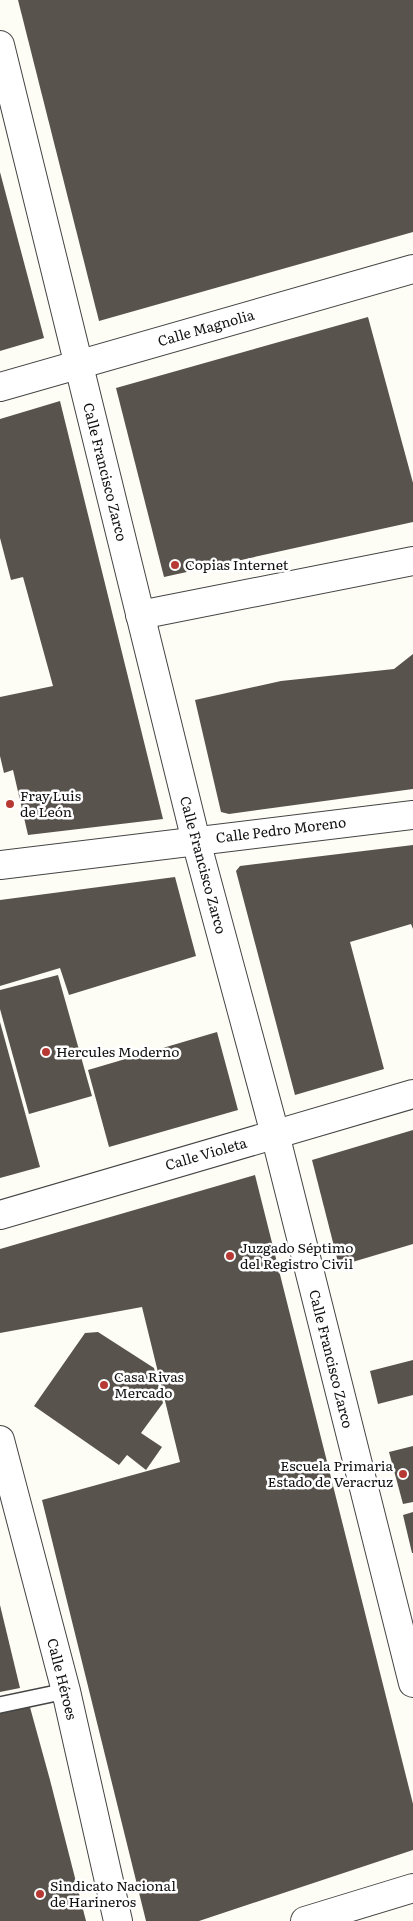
<svg xmlns="http://www.w3.org/2000/svg" width="413" height="1921" viewBox="0 0 413 1921" font-family="Literata,serif">
<style>
.building{fill:#59534e}
.lines{fill:none;stroke-linecap:round;stroke-linejoin:round}
.lane-casing{stroke:#444;stroke-width:18}
.street-casing{stroke:#444;stroke-width:30}
.lane{stroke:#fff;stroke-width:15}
.street{stroke:#fff;stroke-width:28}
.poi-dot{fill:#b63934;stroke:#fff;stroke-width:2}
.labels{text-anchor:middle;stroke-width:5;stroke-linejoin:round;paint-order:stroke}
.street-label{font-size:14px;fill:#111;stroke:#fff}
.poi-label{font-size:14px;fill:#111;stroke:#fff;text-anchor:start}
</style>
<rect width="100%" height="100%" fill="#fefdf5"/>
<g class="building">
<path d="M 18,0 L 413,0 L 413,232 L 99,321 Z"/>
<path d="M 0,172 L 44,338 L 0,351 Z"/>
<path d="M 368,317 L 413,483 L 413,522 L 164,577 L 116,388 Z"/>
<path d="M 60,401 L 163,819 L 28,835 L 13,770 L 4,773 L 0,756 L 0,697 L 53,686 L 23,577 L 11,580 L 0,538 L 0,419 Z"/>
<path d="M 413,654 L 413,789 L 229,814 L 221,812 L 195,700 L 281,681 L 394,669 Z"/>
<path d="M 413,845 L 413,929 L 411,924 L 350,942 L 384,1069 L 295,1095 L 236,871 L 240,866 Z"/>
<path d="M 175,877 L 196,956 L 69,995 L 60,968 L 0,986 L 0,900 Z"/>
<path d="M 58,975 L 92,1096 L 29,1114 L 0,1009 L 0,990 Z"/>
<path d="M 0,1022 L 40,1167 L 0,1178 Z"/>
<path d="M 217,1032 L 238,1110 L 109,1147 L 88,1070 Z"/>
<path d="M 413,1130 L 413,1244 L 339,1266 L 312,1160 Z"/>
<path d="M 255,1175 L 413,1804 L 413,1850 L 199,1921 L 146,1921 L 42,1500 L 180,1462 L 142,1307 L 0,1333 L 0,1249 Z"/>
<path d="M 98,1332 L 154,1368 L 163,1403 L 141,1433 L 162,1447 L 146,1470 L 127,1455 L 119,1465 L 34,1406 L 85,1333 Z"/>
<path d="M 413,1360 L 413,1395 L 378,1404 L 370,1371 Z"/>
<path d="M 413,1446 L 413,1502 L 403,1504 L 389,1452 Z"/>
<path d="M 413,1512 L 413,1553 L 412,1553 L 403,1515 Z"/>
<path d="M 0,1605 L 20,1688 L 0,1692 Z"/>
<path d="M 28,1700 L 50,1780 L 86,1921 L 0,1921 L 0,1709 Z"/>
</g>
<g class="lines">
<g class="lane-casing">
<path id="lane" d="M 0,1705 L 66,1691"/>
</g>
<g class="street-casing">
<g id="street">
<path d="M 0,45 L 196,841 L 275,1134 L 413,1683"/>
<path d="M 0,387 L 413,269"/>
<path d="M 140,615 L 413,561"/>
<path d="M 0,865 L 413,815"/>
<path d="M 0,1215 L 413,1094"/>
<path d="M 0,1440 L 66,1691 L 118,1921"/>
<path d="M 305,1921 L 413,1888"/>
</g>
</g>
<use href="#lane" class="lane"/>
<use href="#street" class="street"/>
</g>
<g class="poi-dot">
<circle cx="175" cy="565" r="5"/>
<circle cx="10" cy="804" r="5"/>
<circle cx="46" cy="1052" r="5"/>
<circle cx="230" cy="1256" r="5"/>
<circle cx="104" cy="1385" r="5"/>
<circle cx="403" cy="1474" r="5"/>
<circle cx="40" cy="1894" r="5"/>
</g>
<g class="labels">
<g class="street-label">
<text transform="translate(206 328) rotate(-16)" y="5">Calle Magnolia</text>
<text transform="translate(105 472) rotate(76)" y="5">Calle Francisco Zarco</text>
<text transform="translate(281 830) rotate(-7)" y="5">Calle Pedro Moreno</text>
<text transform="translate(203 865) rotate(75)" y="5">Calle Francisco Zarco</text>
<text transform="translate(206 1154) rotate(-16)" y="5">Calle Violeta</text>
<text transform="translate(331 1359) rotate(76)" y="5">Calle Francisco Zarco</text>
<text transform="translate(62 1679) rotate(76)" y="5">Calle Héroes</text>
</g>
<g class="poi-label">
<text x="185" y="570">Copias Internet</text>
<text x="20" y="801">Fray Luis<tspan x="20" dy="16">de León</tspan></text>
<text x="56" y="1057">Hercules Moderno</text>
<text x="240" y="1253">Juzgado Séptimo<tspan x="240" dy="16">del Registro Civil</tspan></text>
<text x="114" y="1382">Casa Rivas<tspan x="114" dy="16">Mercado</tspan></text>
<text x="393" y="1471" text-anchor="end">Escuela Primaria<tspan x="393" dy="16">Estado de Veracruz</tspan></text>
<text x="50" y="1891">Sindicato Nacional<tspan x="50" dy="16">de Harineros</tspan></text>
</g>
</g>
</svg>
